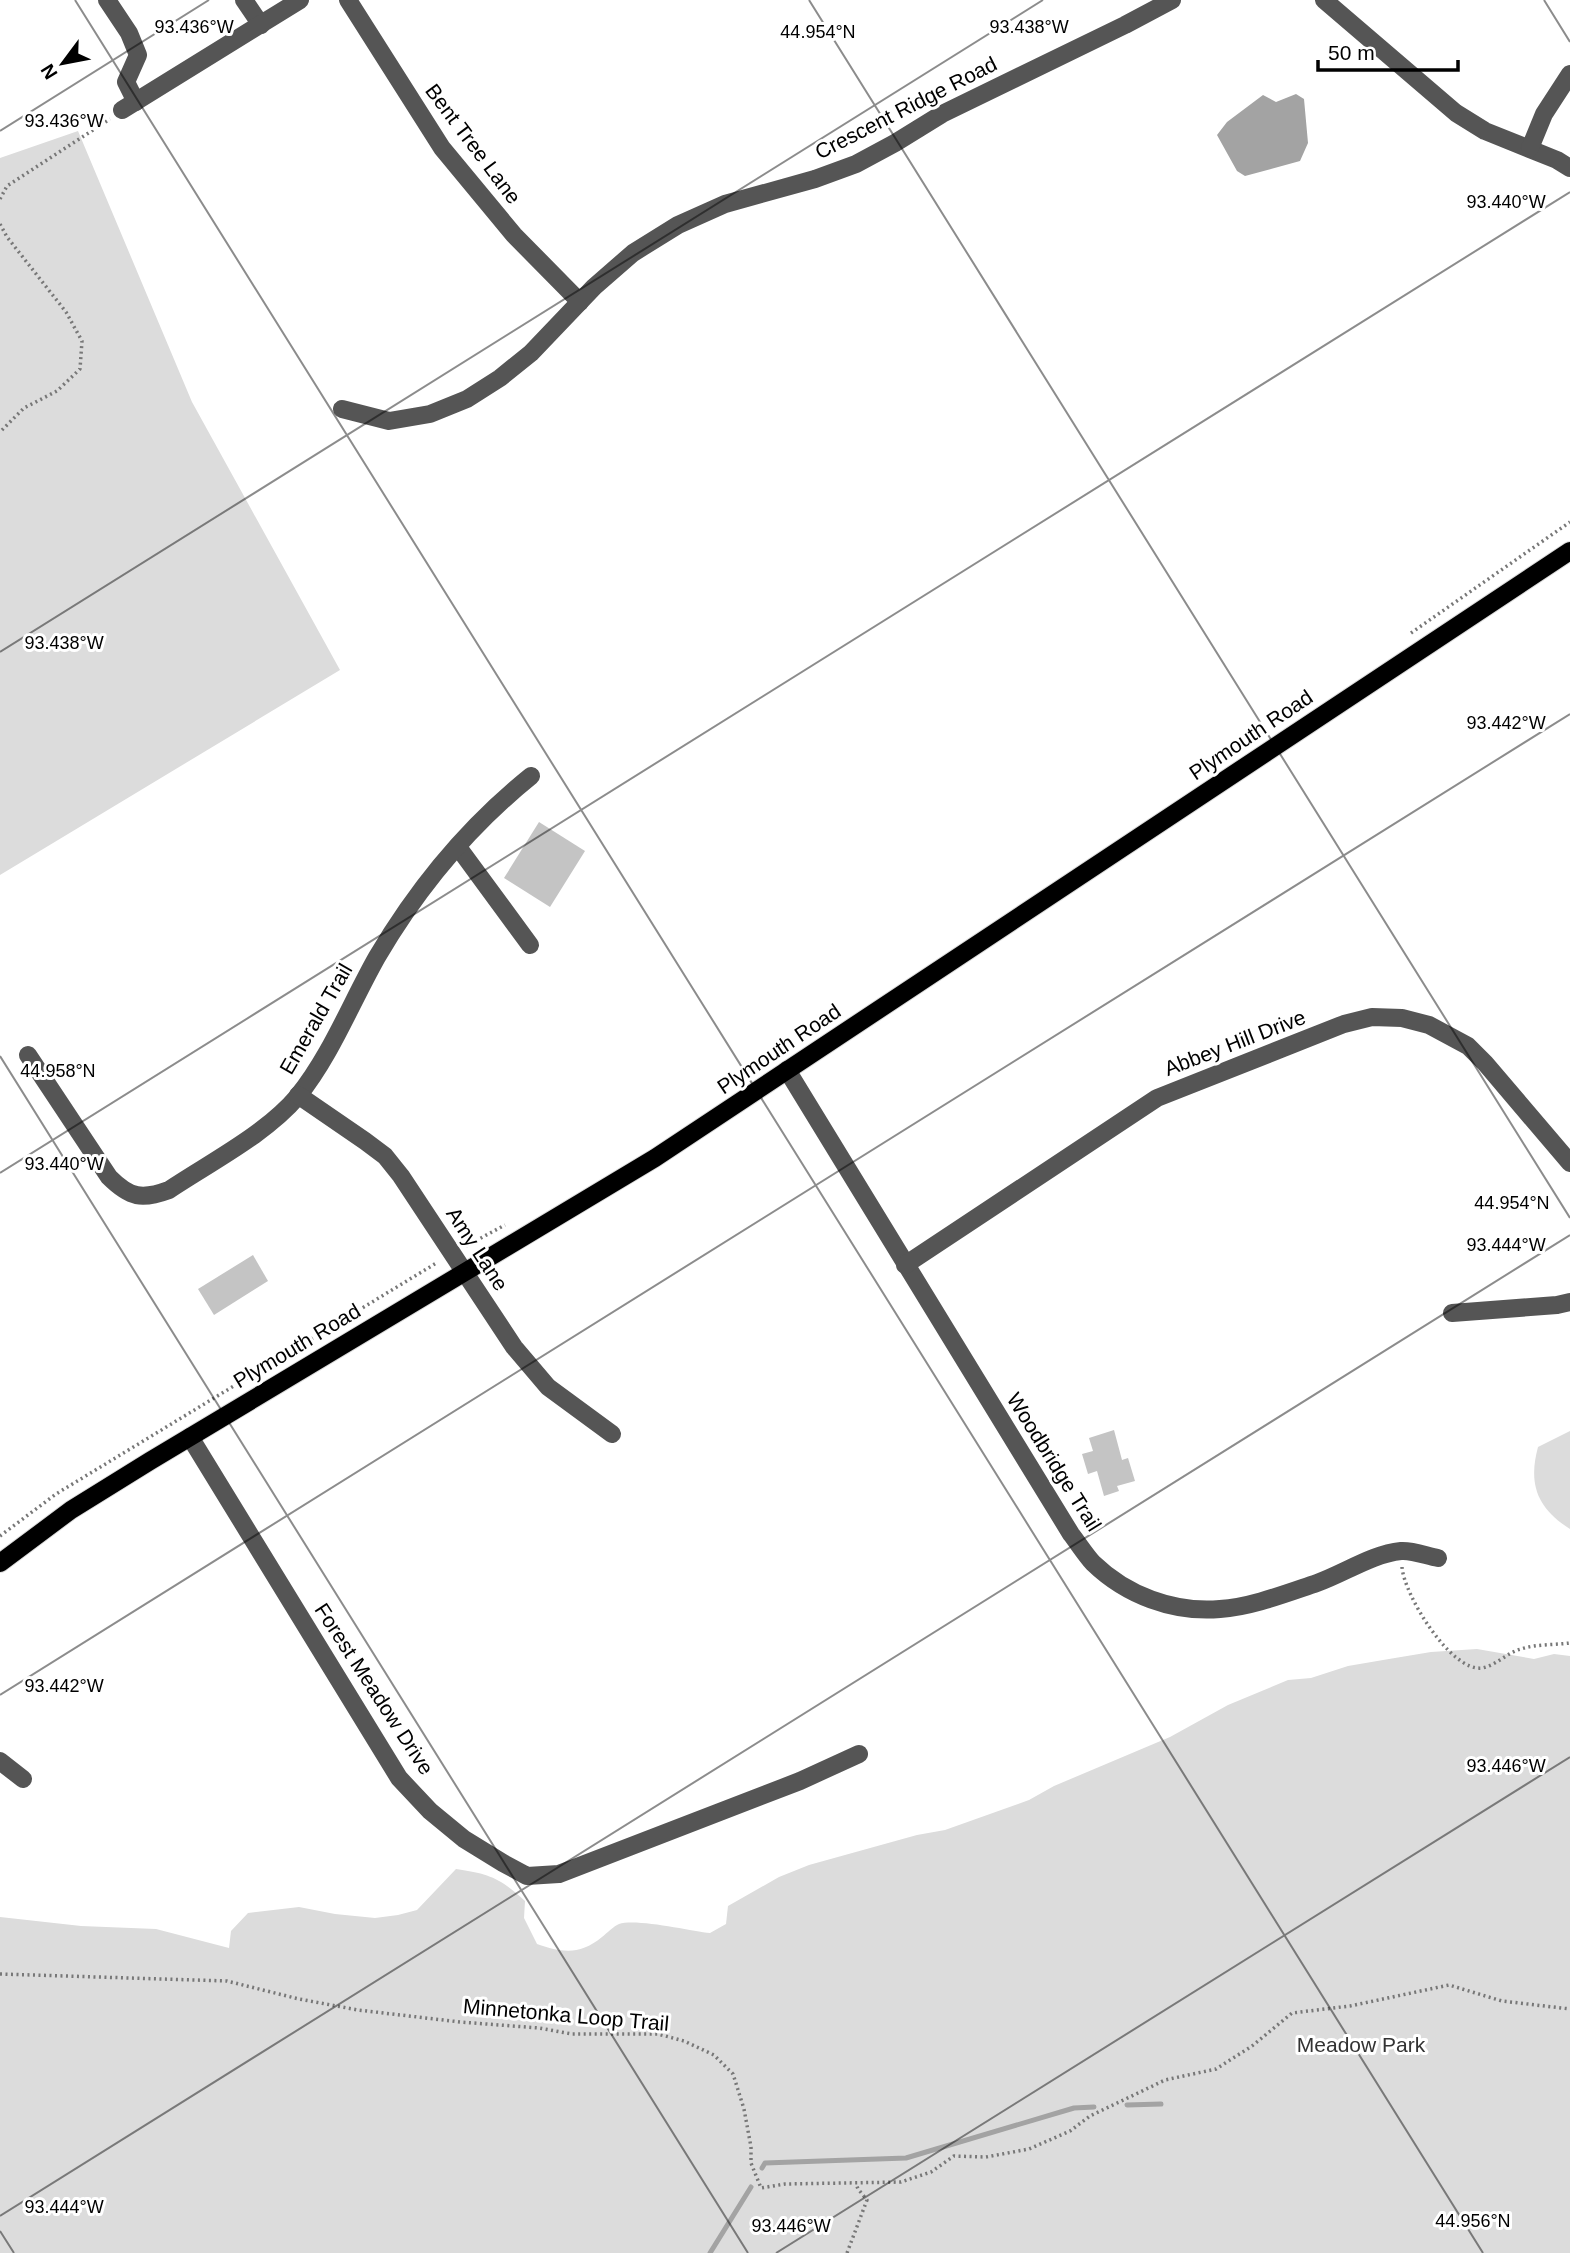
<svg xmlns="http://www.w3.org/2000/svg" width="1570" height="2253" viewBox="0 0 1570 2253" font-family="Helvetica,sans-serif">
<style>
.green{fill:#dcdcdc}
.water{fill:#a3a3a3}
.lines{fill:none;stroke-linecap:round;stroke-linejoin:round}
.stream{stroke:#a3a3a3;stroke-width:5}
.building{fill:#c4c4c4}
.major-casing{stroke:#dbdbdb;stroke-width:20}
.path{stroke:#777;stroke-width:3.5;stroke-dasharray:2 3.5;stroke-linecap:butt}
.minor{stroke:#555;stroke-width:18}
.major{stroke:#000;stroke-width:18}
.ticks{fill:none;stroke:#000;stroke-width:2;stroke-opacity:0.45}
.labels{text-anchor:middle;stroke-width:6;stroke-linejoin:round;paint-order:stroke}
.street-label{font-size:21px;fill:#000;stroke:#fff}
.park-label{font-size:21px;fill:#333;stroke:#fff}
.ticks-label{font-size:18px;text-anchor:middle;fill:#000;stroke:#fff;stroke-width:6;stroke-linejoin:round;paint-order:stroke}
</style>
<rect width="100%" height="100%" fill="#fff"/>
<g class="green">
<path d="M 78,131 L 192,402 L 340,670 L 0,875 L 0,158 Z"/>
<path d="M 1570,1431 L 1570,1529 C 1537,1508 1528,1484 1538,1447 Z"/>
<path d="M 1477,1649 L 1534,1659 L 1554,1654 L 1570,1656 L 1570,2253 L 0,2253 L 0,1917 L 81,1926 L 156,1929 L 229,1948 L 231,1931 L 248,1913 L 299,1907 L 335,1914 L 375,1918 L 398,1915 L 417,1910 L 456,1869 C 490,1874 500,1878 525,1901 L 524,1918 L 537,1944 C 563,1953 580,1955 602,1937 C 607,1933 614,1926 619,1924 C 636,1918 691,1931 710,1933 L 726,1924 L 728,1906 L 779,1877 L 809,1865 L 917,1835 L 945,1830 L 1029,1800 L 1054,1786 L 1170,1737 L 1228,1705 L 1288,1680 L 1311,1678 L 1348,1666 L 1389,1659 L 1431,1652 Z"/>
</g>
<path class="water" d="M 1296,94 L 1304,99 L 1308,143 L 1300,161 L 1245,176 L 1237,171 L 1217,135 L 1227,122 L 1263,95 L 1276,102 Z"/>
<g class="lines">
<g class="stream">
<path d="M 1127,2105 L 1161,2104"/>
<path d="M 762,2168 L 765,2163 L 906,2158 L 1074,2108 L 1094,2107"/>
<path d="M 710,2253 L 751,2187"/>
</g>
</g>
<g class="building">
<path d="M 539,822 L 585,851 L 550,907 L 504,878 Z"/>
<path d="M 253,1255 L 268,1281 L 214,1315 L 198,1289 Z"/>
<path d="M 1114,1430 L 1122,1460 L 1128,1458 L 1135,1481 L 1117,1486 L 1119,1491 L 1104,1496 L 1097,1471 L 1088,1474 L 1082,1454 L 1093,1451 L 1089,1438 Z"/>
</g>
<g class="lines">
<g class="major-casing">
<path id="major" d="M 0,1563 L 71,1510 L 150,1461 L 655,1158 L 1570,551"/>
</g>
<g class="path">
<path d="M 0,199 L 7,186 L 110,119"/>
<path d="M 0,224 L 7,237 L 66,312 L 82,341 L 80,369 L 57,391 L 24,408 L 0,432"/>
<path d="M 1411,633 L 1570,522"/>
<path d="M 466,1246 L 505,1225"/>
<path d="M 0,1536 L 56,1494 L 438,1262"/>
<path d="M 1402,1567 C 1404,1595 1451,1672 1482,1668 C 1497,1665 1508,1652 1521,1649 C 1536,1644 1554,1645 1570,1643"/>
<path d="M 0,1974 L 227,1981 L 299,1999 L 358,2010 L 460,2022 L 539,2028 L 572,2034 L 658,2034 L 684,2041 L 714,2055 L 733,2074 L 744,2109 L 751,2147 L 751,2163 L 761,2188 L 785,2184 L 901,2182 L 931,2172 L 954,2156 L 986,2157 L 1029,2149 L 1070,2131 L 1090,2116 L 1165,2080 L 1216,2069 L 1252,2046 L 1292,2013 L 1350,2006 L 1449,1985 L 1502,2001 L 1570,2009"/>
<path d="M 847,2253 L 867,2200 L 858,2189 L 856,2184"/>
</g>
<g class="minor">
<path d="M 107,0 L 129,33 L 138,55 L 126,82 L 136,102"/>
<path d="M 244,0 L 261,25"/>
<path d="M 348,0 L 442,148 L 514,235 L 580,302"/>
<path d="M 1324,0 L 1456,113 L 1485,131 L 1557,160 L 1570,168"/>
<path d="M 122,110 L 300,0"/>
<path d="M 1530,148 L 1544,114 L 1570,74"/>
<path d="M 342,409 L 389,421 L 430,414 L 467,399 L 500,378 L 531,353 L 594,287 L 633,253 L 678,225 L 725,204 L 815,179 L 856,164 L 895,143 L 942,114 L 1125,25 L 1172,0"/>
<path d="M 458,847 L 530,945"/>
<path d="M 28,1055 L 109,1177 C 130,1198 142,1200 169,1190 C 211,1162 266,1134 298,1096 C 331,1055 351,1003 377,957 C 417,889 469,826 531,776"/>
<path d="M 787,1070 L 1071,1534 C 1078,1543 1085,1554 1093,1563 C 1126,1595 1173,1613 1220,1609 C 1251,1607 1287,1593 1317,1583 C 1345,1573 1372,1554 1401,1551 C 1412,1550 1427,1556 1438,1558"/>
<path d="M 298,1095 L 365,1141 L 385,1156 L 401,1176 L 514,1347 L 548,1387 L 612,1434"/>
<path d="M 905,1265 L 1157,1098 L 1344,1024 L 1372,1017 L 1402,1018 L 1429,1025 L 1468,1046 L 1485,1063 L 1570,1163"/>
<path d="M 1452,1313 L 1557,1305 L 1570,1302"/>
<path d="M 190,1437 L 399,1778 L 430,1811 L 464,1839 L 503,1863 L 527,1876 L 559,1874 L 800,1781 L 859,1754"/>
<path d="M 0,1761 L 23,1779"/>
</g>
<use href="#major" class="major"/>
</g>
<path class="ticks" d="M 75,0 L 1483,2253M 809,0 L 1570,1218M 1544,0 L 1570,42M 0,131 L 209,0M 0,652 L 1043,0M 0,1056 L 748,2253M 0,1173 L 1570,192M 0,1695 L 1570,714M 0,2216 L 1570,1235M 0,2231 L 14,2253M 776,2253 L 1570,1757"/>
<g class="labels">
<g class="street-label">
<text transform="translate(906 108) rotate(-27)" y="7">Crescent Ridge Road</text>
<text transform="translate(473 144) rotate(53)" y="7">Bent Tree Lane</text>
<text transform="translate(1251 735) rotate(-34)" y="7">Plymouth Road</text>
<text transform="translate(316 1019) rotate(-60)" y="7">Emerald Trail</text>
<text transform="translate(1235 1043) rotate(-21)" y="7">Abbey Hill Drive</text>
<text transform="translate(779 1049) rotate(-34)" y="7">Plymouth Road</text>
<text transform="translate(477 1249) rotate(57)" y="7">Amy Lane</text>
<text transform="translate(297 1346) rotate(-31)" y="7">Plymouth Road</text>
<text transform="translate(1054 1462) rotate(58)" y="7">Woodbridge Trail</text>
<text transform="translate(374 1689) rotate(57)" y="7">Forest Meadow Drive</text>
<text transform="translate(566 2015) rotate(5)" y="7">Minnetonka Loop Trail</text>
</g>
<g class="park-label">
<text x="1361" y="2052">Meadow Park</text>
</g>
</g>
<g class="ticks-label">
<text x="194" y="33">93.436°W</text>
<text x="1029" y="33">93.438°W</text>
<text x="818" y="38">44.954°N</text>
<text x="64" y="127">93.436°W</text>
<text x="1506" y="208">93.440°W</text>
<text x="64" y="649">93.438°W</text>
<text x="1506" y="729">93.442°W</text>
<text x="58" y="1077">44.958°N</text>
<text x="64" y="1170">93.440°W</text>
<text x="1512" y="1209">44.954°N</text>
<text x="1506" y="1251">93.444°W</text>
<text x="64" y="1692">93.442°W</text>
<text x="1506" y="1772">93.446°W</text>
<text x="64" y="2213">93.444°W</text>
<text x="1473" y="2227">44.956°N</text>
<text x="791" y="2232">93.446°W</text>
</g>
<g transform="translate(63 63) rotate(238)" stroke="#ffffff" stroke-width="5" paint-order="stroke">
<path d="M0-5L12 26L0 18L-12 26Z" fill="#000000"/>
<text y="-10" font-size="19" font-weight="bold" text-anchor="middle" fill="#000000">N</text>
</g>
<path d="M1318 60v10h140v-10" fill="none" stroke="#000000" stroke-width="3.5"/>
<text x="1328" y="60" font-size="21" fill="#000000" stroke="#ffffff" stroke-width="5" paint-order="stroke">50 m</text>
</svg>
